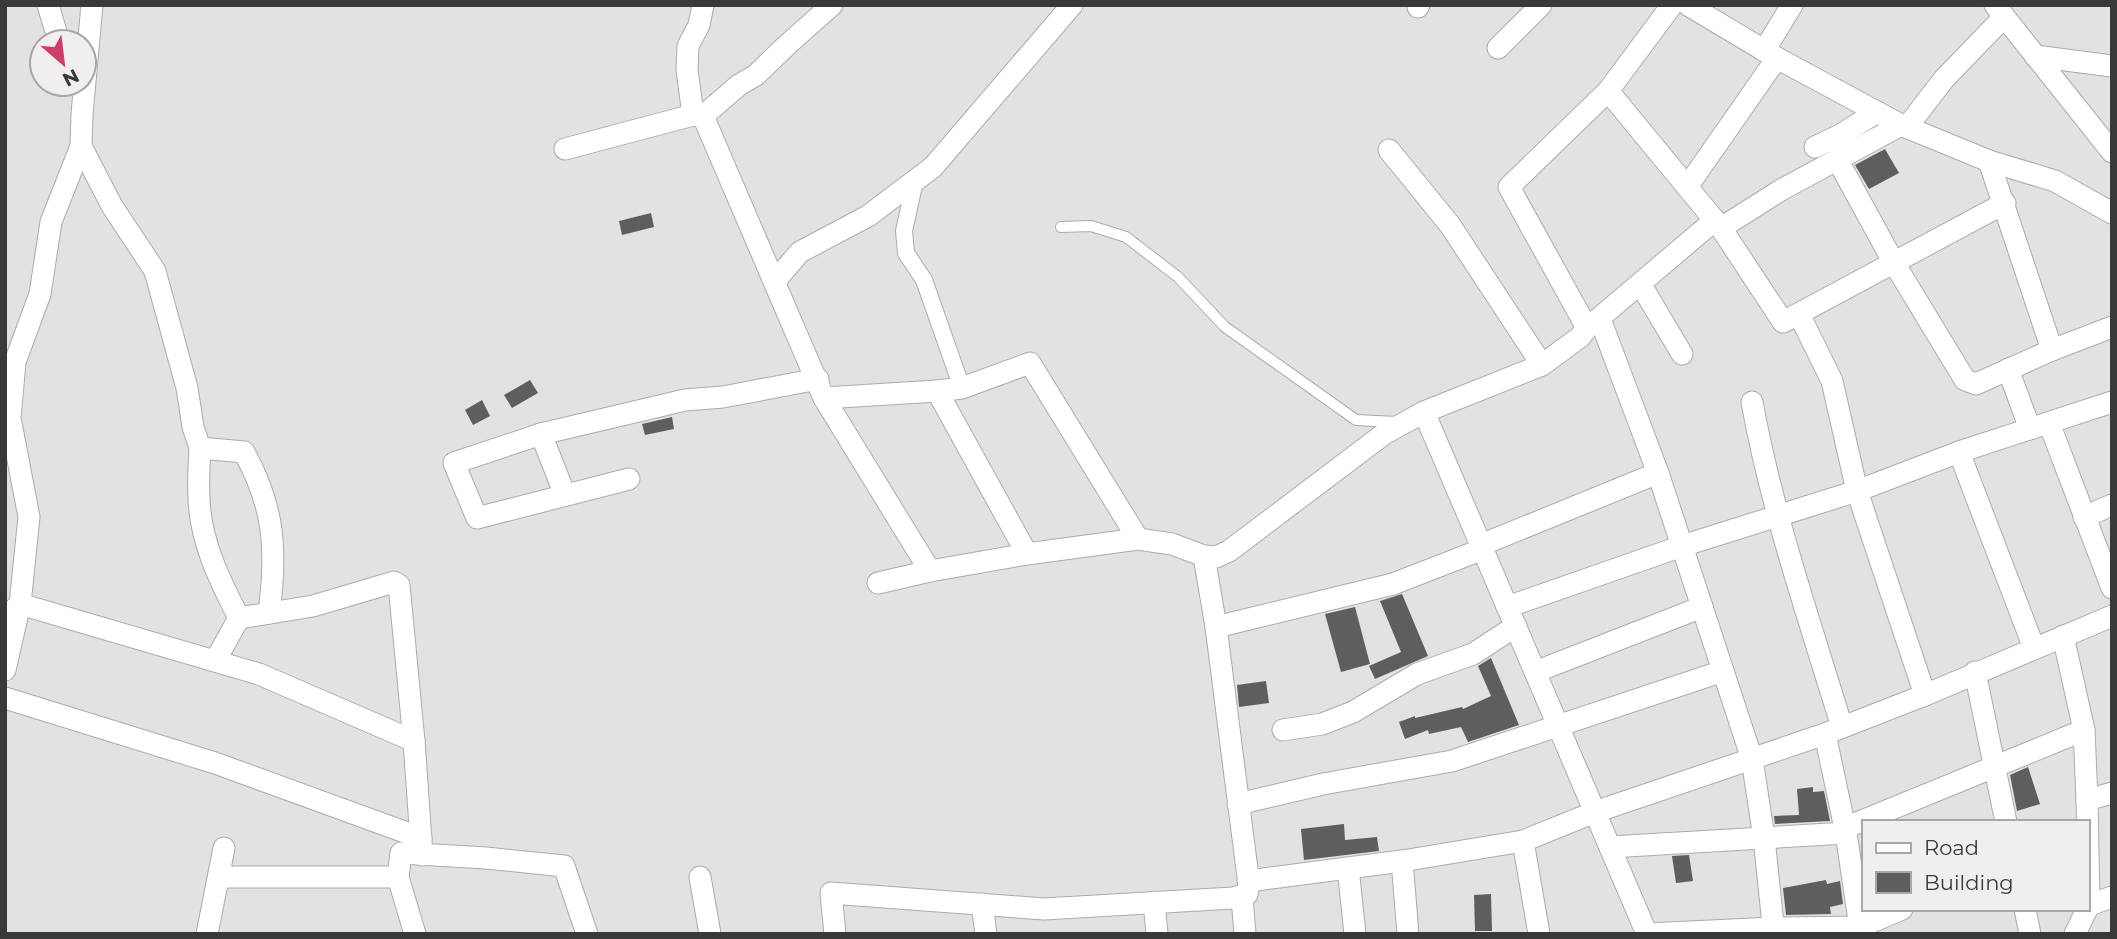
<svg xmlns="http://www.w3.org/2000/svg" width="2117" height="939" viewBox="0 0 2117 939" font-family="Montserrat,sans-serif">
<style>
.building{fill:#605d60}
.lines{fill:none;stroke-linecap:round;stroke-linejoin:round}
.service-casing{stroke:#adabad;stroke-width:12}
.pedestrian-casing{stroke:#adabad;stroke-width:18}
.minor-casing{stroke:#adabad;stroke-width:23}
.service{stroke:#fff;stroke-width:10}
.pedestrian{stroke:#fff;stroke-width:16}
.minor{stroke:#fff;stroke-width:21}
</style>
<rect width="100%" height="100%" fill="#e3e1e3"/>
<g class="building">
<path d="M 1885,149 L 1899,173 L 1869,189 L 1855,165 Z"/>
<path d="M 651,213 L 654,227 L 622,235 L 619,221 Z"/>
<path d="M 530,380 L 538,393 L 512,408 L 504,395 Z"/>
<path d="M 482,400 L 490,416 L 473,425 L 465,410 Z"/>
<path d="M 672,417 L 674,429 L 645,435 L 642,424 Z"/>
<path d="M 1402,594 L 1428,656 L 1375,679 L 1369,666 L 1401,652 L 1380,601 Z"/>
<path d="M 1355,607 L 1370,664 L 1341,672 L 1325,614 Z"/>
<path d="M 1491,658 L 1519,725 L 1468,742 L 1461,727 L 1429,734 L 1428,730 L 1405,739 L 1399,722 L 1415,716 L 1415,718 L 1462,707 L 1463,709 L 1491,696 L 1478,666 Z"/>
<path d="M 1266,681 L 1269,703 L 1239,707 L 1237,685 Z"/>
<path d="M 2028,767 L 2040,804 L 2017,811 L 2010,775 Z"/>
<path d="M 1813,787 L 1813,792 L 1824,791 L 1830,821 L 1775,824 L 1774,816 L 1799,815 L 1797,789 Z"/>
<path d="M 1344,824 L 1345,840 L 1377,837 L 1379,851 L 1304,860 L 1301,829 Z"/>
<path d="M 1689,855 L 1693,881 L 1676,883 L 1672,856 Z"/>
<path d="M 1826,880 L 1827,884 L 1840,881 L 1843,904 L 1830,907 L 1831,914 L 1786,915 L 1783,888 Z"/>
<path d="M 1491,894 L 1492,931 L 1475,931 L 1474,895 Z"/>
</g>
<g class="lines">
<g class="service-casing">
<path id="service" d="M 1061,227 L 1091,226 L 1126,237 L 1178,277 L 1225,327 L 1356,420 L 1397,422"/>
</g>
<g class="pedestrian-casing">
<path id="pedestrian" d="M 915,181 L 904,231 L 906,253 L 924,280 L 962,388"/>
</g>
<g class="minor-casing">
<g id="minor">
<path d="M 48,5 L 59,42"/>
<path d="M 1688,5 L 1777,58 L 1901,125 L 1989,161 L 2055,181 L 2112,213"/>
<path d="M 1995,5 L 2112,152"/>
<path d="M 1418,7 L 1419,5"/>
<path d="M 1498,48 L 1541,5"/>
<path d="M 1764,51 L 1792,5"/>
<path d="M 2035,56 L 2112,66"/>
<path d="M 1608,91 L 1721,228 L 1783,322 L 2005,203"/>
<path d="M 693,115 L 687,70 L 688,46 L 699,25 L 703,5"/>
<path d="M 703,116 L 824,398 L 930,571"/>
<path d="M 1907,127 L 1944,79 L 2004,17"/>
<path d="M 81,146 L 112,206 L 155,271 L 187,388 L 193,427 L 200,448 L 244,452 C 275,508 277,552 269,613"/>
<path d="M 1815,147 L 1842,134 L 1877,112"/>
<path d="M 565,149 L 693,115 L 703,116 L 739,85 L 756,75 L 787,45 L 832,5"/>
<path d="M 1389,150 L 1450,225 L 1542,365"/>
<path d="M 1837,159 L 1894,263 L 1965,380 L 1976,384 L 2052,350 L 2112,327"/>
<path d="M 1989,161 L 2052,350"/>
<path d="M 1687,187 L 1777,58"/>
<path d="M 1721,228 L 1781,190 L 1901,125"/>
<path d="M 775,281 L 800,252 L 868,216 L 933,167 L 1072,5"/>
<path d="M 1641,285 L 1682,354"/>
<path d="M 1799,314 L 1832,381 L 1857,491 L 1925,695"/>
<path d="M 1600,319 L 1658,473 L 1752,759 L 1764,838 L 1774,934"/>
<path d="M 1591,325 L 1715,220"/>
<path d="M 2008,369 L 2030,429"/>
<path d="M 937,391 L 962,388 L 1030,363 L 1138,539"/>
<path d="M 824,398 L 937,391 L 1027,554"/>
<path d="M 1752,402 C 1772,512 1809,619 1842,727"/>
<path d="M 1424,412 L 1647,934"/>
<path d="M 2049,423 L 2112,588"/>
<path d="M 541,434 L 565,495"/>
<path d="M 200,448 C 199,465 198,481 199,498 C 200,541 220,581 239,618"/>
<path d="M 1959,452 L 2034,648"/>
<path d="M 629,479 L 477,518 L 454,463 L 541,434 L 685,400 L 723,397 L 818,379"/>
<path d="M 2084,517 L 2112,505"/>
<path d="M 1481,545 L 1658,473"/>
<path d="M 878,583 L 930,571 L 1027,554 L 1138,539 L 1172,544 L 1204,556 L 1216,557 L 1229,551 L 1384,434 L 1424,412 L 1542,365 L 1580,337 L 1587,328 L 1509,187 L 1608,91 L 1672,5"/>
<path d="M 1507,607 L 1682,546 L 1857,491 L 1959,452 L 2112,402"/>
<path d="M 10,613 L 20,604 L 259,674 L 414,741"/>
<path d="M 239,618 L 313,606 L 394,582 L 399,585 L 414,741 L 422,855"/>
<path d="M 1216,627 L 1393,584 L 1483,549"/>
<path d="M 2063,636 L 2084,730 L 2087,800 L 2089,905 L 2075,934"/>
<path d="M 215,661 L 239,618"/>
<path d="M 5,670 L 20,604 L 29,517 L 10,418 L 15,362 L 40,294 L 51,222 L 81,146 L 82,114 L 92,5"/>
<path d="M 1535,672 L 1702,607"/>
<path d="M 1975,672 L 2006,822"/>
<path d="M 5,698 L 215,763 L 421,838"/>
<path d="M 1283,730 L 1322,724 L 1353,712 L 1417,674 L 1473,654 L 1516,626"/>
<path d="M 1825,734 L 1846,833 L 1861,934"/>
<path d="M 2087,800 L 2112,793"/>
<path d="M 1238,804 L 1323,784 L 1452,761 L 1723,671"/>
<path d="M 1845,828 L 2084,730"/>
<path d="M 1523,841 L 1539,934"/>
<path d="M 1610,847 L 1846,833"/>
<path d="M 1402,861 L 1408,934"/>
<path d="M 1348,868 L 1355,934"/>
<path d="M 219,877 L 398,877"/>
<path d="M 700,877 L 710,934"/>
<path d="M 1248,881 L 1402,861 L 1523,841 L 1595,812 L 1825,734 L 1925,695 L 2112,616"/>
<path d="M 1242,897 L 1245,934"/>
<path d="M 1154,902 L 1157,934"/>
<path d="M 982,904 L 986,934"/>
<path d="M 2089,905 L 2112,897"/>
<path d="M 2025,909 L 2030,934"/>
<path d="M 207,934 L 224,848"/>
<path d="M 415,934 L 398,877 L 401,853 L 486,858 L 564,866 L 587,934"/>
<path d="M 835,934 L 831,893 L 1044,909 L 1233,898 L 1247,894 L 1249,885 L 1216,627 L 1204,556"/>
<path d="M 1648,934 L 1773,928 L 1860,927 L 1902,909"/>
</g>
</g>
<use href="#service" class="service"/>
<use href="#pedestrian" class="pedestrian"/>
<use href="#minor" class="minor"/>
</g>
<rect width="2117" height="939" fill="none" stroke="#3a393a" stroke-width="14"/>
<rect x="1862" y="820" width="228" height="91" fill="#f0eef1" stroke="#a7a6a8" stroke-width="2"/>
<rect x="1876" y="843" width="35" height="10" fill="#ffffff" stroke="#a7a6a8" stroke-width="2"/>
<text x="1924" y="855" font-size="21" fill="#3a393a">Road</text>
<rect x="1876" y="872" width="35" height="21" fill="#605d60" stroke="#a7a6a8" stroke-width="2"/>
<text x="1924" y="890" font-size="21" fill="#3a393a">Building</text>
<g transform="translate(63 63) rotate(152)"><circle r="33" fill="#f0eef1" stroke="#a7a6a8" stroke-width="2"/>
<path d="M0-5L12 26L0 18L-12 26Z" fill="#cd3f68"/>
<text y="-10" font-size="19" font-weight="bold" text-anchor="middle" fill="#3a393a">N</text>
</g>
</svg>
